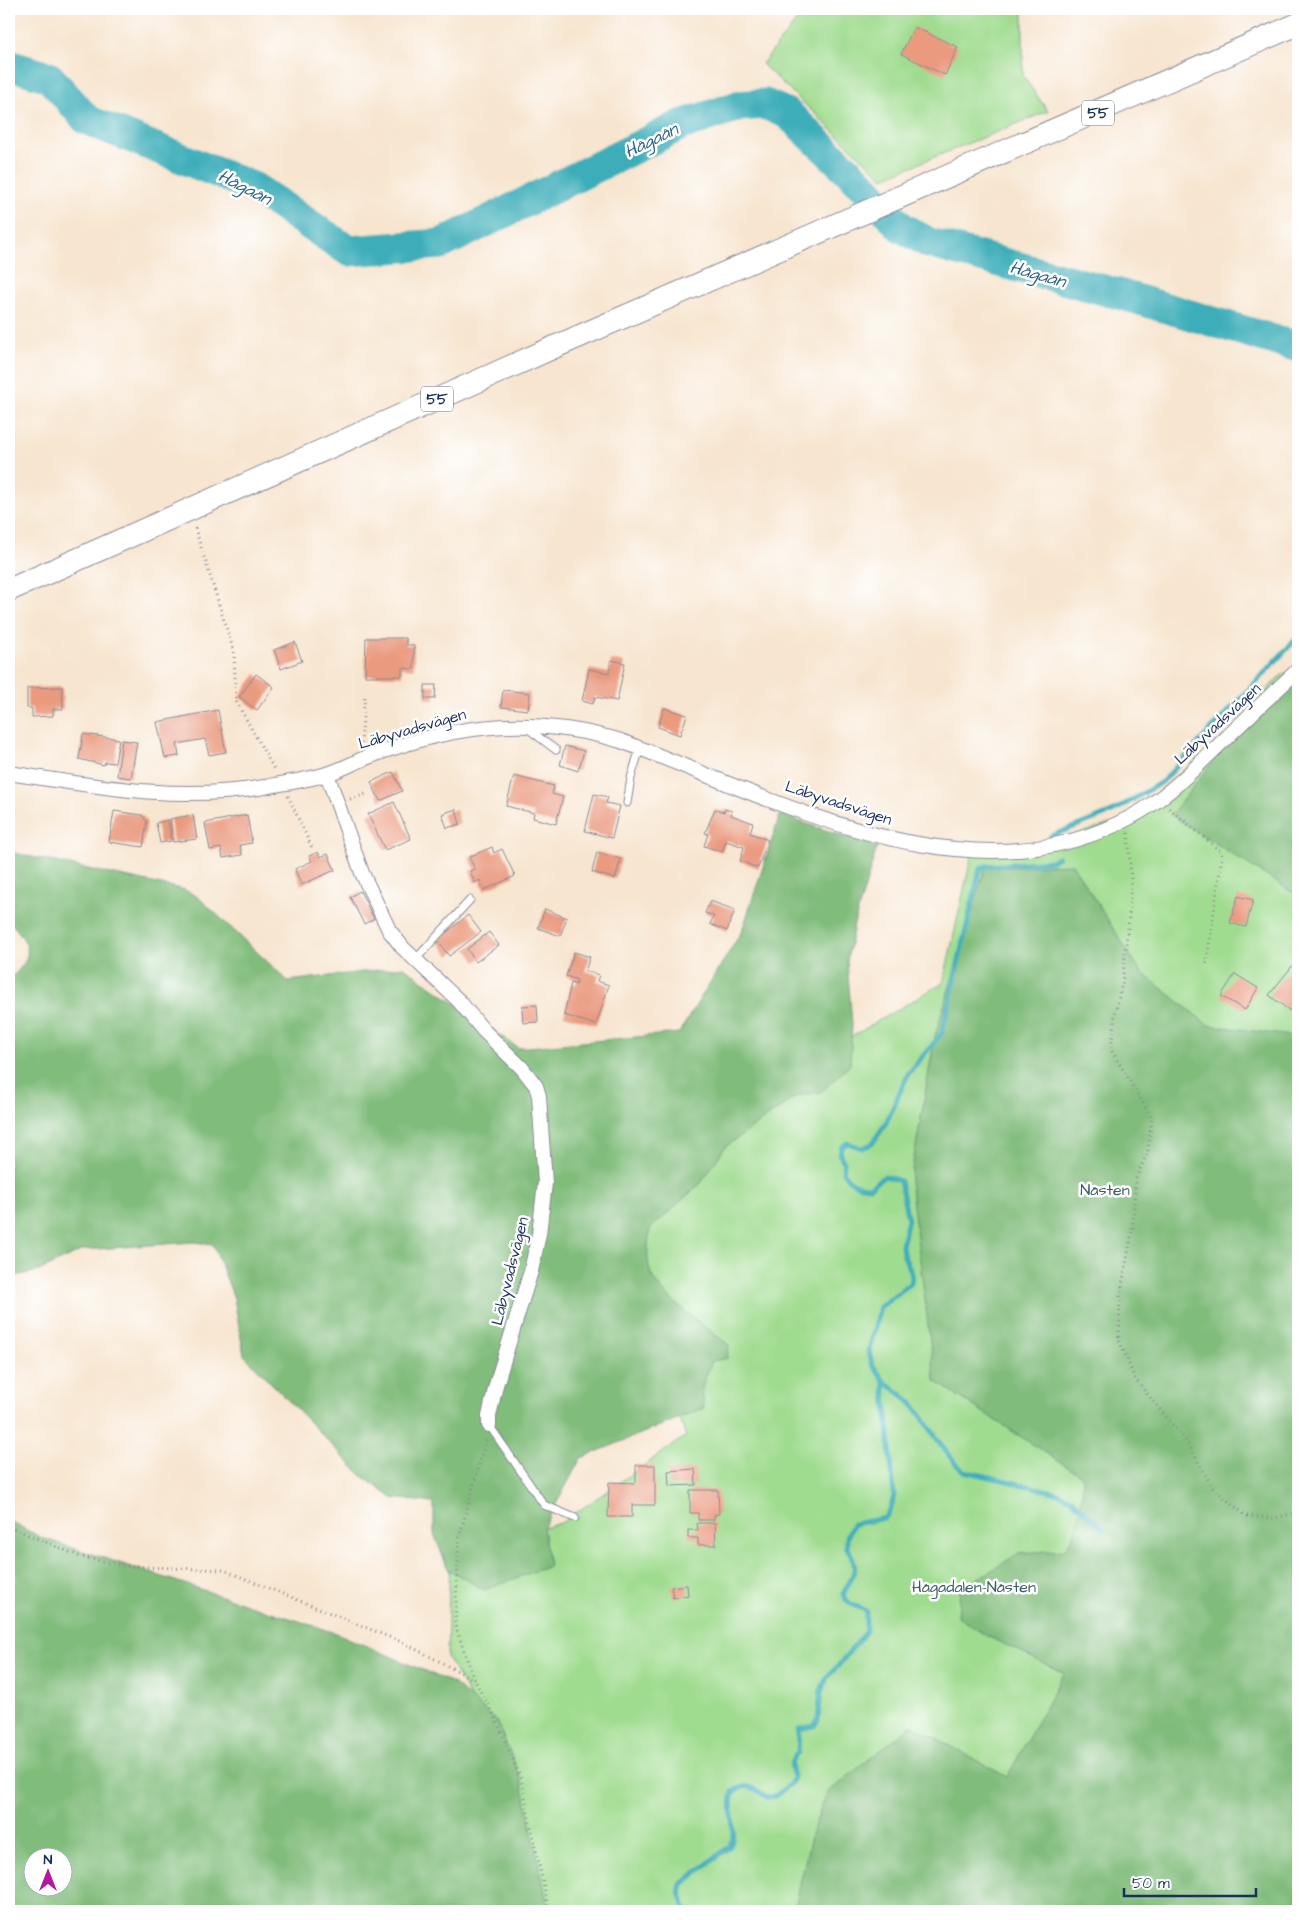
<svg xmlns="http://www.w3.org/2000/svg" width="1307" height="1920" viewBox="0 0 1307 1920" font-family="'Architects Daughter',sans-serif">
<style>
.green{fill:#a0dc90;stroke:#5e8677}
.forest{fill:#80bc7a;stroke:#4e766c;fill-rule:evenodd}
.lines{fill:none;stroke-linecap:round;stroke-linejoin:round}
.stream{stroke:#3eaeb9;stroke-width:5}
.river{stroke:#3eaeb9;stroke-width:31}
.building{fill:#ea9a7f}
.lane-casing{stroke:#898a96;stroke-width:9}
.street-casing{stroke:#898a96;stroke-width:16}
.primary-casing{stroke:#898a96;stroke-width:24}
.path{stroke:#898a96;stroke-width:3;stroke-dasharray:1 4;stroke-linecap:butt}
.lane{stroke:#fff;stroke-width:7}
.street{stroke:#fff;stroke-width:14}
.primary{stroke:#fff;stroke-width:22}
.labels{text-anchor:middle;stroke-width:5;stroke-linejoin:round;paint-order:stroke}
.shield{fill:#fff;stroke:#5f6d8e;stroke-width:1}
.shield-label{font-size:15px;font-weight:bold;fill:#1b2f5e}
.street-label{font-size:16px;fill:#1b2f5e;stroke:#fff}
.park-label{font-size:16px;fill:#3c5a6a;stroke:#fff}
.water-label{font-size:18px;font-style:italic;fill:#296282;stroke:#fff}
</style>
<rect width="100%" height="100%" fill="#fff"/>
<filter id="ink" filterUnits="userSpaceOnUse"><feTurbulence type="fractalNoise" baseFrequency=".02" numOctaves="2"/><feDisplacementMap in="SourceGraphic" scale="10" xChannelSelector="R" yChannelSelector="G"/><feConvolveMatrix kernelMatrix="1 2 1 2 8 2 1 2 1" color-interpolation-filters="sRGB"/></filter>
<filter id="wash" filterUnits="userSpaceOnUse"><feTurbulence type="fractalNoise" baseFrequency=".0096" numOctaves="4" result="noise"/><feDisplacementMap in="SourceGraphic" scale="20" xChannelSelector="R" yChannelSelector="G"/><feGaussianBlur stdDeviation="1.12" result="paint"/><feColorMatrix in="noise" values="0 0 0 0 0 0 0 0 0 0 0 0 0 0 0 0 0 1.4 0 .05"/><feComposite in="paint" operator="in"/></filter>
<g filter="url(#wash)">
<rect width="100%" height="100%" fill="#f7e5cf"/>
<g class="green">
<path d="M 806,9 L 1023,9 L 1023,76 L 1048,111 L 883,178 L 762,64 Z"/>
<path d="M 1298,665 L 1298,1911 L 534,1911 L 505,1757 L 447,1657 L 450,1553 L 561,1523 L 686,1436 L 638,1315 L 632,1229 L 844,1041 L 943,983 L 973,849 L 1040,847 L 1128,818 L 1228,733 L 1278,678 Z"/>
</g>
<g class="forest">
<path d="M 1298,670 L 1298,896 L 1171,815 L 1248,717 Z"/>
<path d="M 780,815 L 877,847 L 854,924 L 847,961 L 852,1025 L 850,1065 L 821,1092 L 797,1096 L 725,1147 L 701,1183 L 650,1229 C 648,1243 646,1257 650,1271 C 655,1293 710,1330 729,1345 L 727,1358 L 712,1361 L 702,1386 L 704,1408 L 581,1458 L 543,1528 L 549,1566 L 484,1590 L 448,1569 L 434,1534 L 434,1503 L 392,1498 L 361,1475 L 244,1355 L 234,1298 L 213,1244 L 192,1242 L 83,1250 L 39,1271 L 9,1277 L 9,979 C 36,957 31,944 9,921 L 9,852 L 185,890 L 198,897 L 288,981 L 404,967 L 518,1048 L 679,1033 L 742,931 Z"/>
<path d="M 1072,864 L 1141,972 L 1208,1025 L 1298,1037 L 1298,1911 L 794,1911 L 812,1832 L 827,1793 L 912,1725 L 1007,1777 L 1064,1673 L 987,1636 L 958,1617 L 960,1590 L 1019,1553 L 1064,1550 C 1081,1528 1082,1503 1083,1477 L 935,1381 L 910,1181 L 935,1036 L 985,868 Z"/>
<path d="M 9,1521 L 42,1538 L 336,1633 L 455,1684 L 497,1722 L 521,1779 L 549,1911 L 9,1911 ZM 32,1858 L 62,1858 L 62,1888 L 32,1888 Z"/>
</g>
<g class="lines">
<g class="stream">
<path d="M 1051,836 L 1112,812 L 1162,782 L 1298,637"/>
<path d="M 884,1381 C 894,1390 906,1396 914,1406 C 926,1420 951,1464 964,1471 L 1058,1493 L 1073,1500 L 1103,1529"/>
<path d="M 686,1911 L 680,1892 L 682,1884 L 730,1846 C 738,1829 727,1809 733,1792 C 747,1781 756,1789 768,1798 C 775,1798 777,1795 782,1791 C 784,1788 789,1786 791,1783 C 798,1771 784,1766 798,1753 L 799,1729 L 814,1726 L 818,1720 L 821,1691 L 827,1677 L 838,1666 L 866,1631 L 866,1611 C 855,1604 849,1607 843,1594 C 853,1574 861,1568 847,1548 L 847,1537 L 853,1524 L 885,1518 L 891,1508 L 894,1495 L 884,1381 L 872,1364 L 869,1350 L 880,1307 L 911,1283 L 912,1274 L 903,1254 L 902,1245 L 908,1220 L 900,1181 L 885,1176 L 870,1187 C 856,1187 840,1179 844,1163 L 840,1155 L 841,1148 L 847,1143 L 862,1148 L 872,1144 L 886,1123 L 908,1074 L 942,1033 L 980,869 L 986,866 L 1052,861 L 1058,857"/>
</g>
<path class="river" d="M 9,65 L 49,77 L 87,120 L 253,187 L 349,251 L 441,244 L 681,125 L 739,106 L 765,104 L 788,114 L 862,184 L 901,227 L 929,243 L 1126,296 L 1298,347"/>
</g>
<g id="blocks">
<g class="building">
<path d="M 914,27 L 958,47 L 945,75 L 901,54 Z"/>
<path d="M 366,638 L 406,638 L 406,645 L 414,645 L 414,669 L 402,668 L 402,676 L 365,676 Z"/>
<path d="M 295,642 L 302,661 L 281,669 L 274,650 Z"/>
<path d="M 611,660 L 625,663 L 617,701 L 595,697 L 593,704 L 582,701 L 589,669 L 609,673 Z"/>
<path d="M 256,674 L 274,687 L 257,710 L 239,697 Z"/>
<path d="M 425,685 L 436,685 L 435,699 L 425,699 Z"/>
<path d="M 62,687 L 63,709 L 53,709 L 53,716 L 32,717 L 32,708 L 27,708 L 27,688 Z"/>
<path d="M 503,690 L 530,693 L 528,710 L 501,707 Z"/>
<path d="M 664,708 L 687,715 L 680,735 L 658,727 Z"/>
<path d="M 218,710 L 226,752 L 209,755 L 205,739 L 177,744 L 179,756 L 165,758 L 157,722 Z"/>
<path d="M 83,734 L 119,739 L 115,763 L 105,762 L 104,765 L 79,759 Z"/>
<path d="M 122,740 L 137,742 L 131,778 L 117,776 Z"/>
<path d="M 565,746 L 584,751 L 578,771 L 560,765 Z"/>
<path d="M 393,772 L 402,791 L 380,801 L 371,782 Z"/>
<path d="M 514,776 L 554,786 L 552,794 L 563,797 L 556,824 L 533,818 L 534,813 L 506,806 Z"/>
<path d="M 594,794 L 608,797 L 606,803 L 620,806 L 612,838 L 585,831 Z"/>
<path d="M 394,802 L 411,839 L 385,850 L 368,814 Z"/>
<path d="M 456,809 L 460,824 L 447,828 L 442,814 Z"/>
<path d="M 715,809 L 724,812 L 725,809 L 732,811 L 731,815 L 753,823 L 750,833 L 768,840 L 758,868 L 740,861 L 744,847 L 726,841 L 722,852 L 704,846 L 708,834 L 705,833 Z"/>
<path d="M 114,811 L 142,815 L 147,822 L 143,847 L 109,842 Z"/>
<path d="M 193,815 L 197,839 L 173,842 L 170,819 Z"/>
<path d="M 247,815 L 252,843 L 240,845 L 242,855 L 223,858 L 221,848 L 210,850 L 205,823 Z"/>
<path d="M 168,820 L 171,841 L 160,843 L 156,823 Z"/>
<path d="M 492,847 L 494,853 L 502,849 L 515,876 L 484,890 L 480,880 L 475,883 L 470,871 L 475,869 L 469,857 Z"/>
<path d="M 318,852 L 320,857 L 328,854 L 335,870 L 301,885 L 295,869 L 312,861 L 309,856 Z"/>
<path d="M 597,852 L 621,859 L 615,879 L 592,872 Z"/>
<path d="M 360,891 L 374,919 L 364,924 L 350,897 Z"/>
<path d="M 1238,896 L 1253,900 L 1246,927 L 1230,923 Z"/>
<path d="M 710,901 L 735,910 L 727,931 L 710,924 L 714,916 L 705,913 Z"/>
<path d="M 545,909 L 567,918 L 560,936 L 538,928 Z"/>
<path d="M 468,915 L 481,932 L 449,956 L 437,940 Z"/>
<path d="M 489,932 L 499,945 L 476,962 L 467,949 Z"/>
<path d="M 574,952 L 590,957 L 585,971 L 599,975 L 597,981 L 609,985 L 596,1025 L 564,1015 L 571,983 L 576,985 L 577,980 L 566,976 Z"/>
<path d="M 1293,965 L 1298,969 L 1298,1001 L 1290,1011 L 1269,995 Z"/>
<path d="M 1235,974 L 1258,988 L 1245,1010 L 1221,996 Z"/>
<path d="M 537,1005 L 538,1022 L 523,1023 L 522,1006 Z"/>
<path d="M 636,1465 L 655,1465 L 655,1505 L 632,1505 L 632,1517 L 608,1517 L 609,1482 L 636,1483 Z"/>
<path d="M 695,1469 L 696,1485 L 669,1486 L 668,1471 Z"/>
<path d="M 690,1490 L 718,1490 L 719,1514 L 714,1515 L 714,1520 L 698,1520 L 698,1513 L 690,1513 Z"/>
<path d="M 697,1523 L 715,1523 L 716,1545 L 698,1545 L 698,1538 L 688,1538 L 688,1530 L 698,1530 Z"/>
<path d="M 687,1585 L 688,1595 L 673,1598 L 671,1587 Z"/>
</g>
</g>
</g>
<g filter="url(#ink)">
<use href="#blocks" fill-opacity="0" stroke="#898a96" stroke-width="1"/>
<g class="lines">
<g class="lane-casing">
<g id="lane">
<path d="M 527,728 L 556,750"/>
<path d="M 627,803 L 631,778 L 640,748"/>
<path d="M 416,959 L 470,900"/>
<path d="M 489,1425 L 544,1505 L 575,1518"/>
</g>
</g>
<g class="street-casing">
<g id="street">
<path d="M 9,773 C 94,786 178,802 264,787 C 285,783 308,780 327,774 C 344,769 360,759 376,754 C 461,723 534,716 621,741 C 781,801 978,911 1143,810 C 1172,792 1196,767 1221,743 C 1246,719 1272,694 1298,670"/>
<path d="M 327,774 L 362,873 L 389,930 L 403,948 L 459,1001 L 483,1030 L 522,1068 L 536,1086 L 539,1096 L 545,1183 L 539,1234 L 531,1271 L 496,1385 L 489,1416 L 489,1425"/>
</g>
</g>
<g class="primary-casing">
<path id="primary" d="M 9,590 L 550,349 L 1298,24"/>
</g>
<g class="path">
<path d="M 195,528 L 234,652 L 236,701 L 275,771"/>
<path d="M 361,743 L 365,694"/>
<path d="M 288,796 L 312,848"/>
<path d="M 350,799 L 366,794"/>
<path d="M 1169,808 L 1220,851 L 1222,856 L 1206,967"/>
<path d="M 1128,833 L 1131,878 L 1129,917 L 1122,984 L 1115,1014 L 1111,1050 L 1152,1118 L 1148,1151 L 1136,1178 L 1132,1232 L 1120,1296 L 1119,1340 L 1135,1379 L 1189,1445 L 1212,1487 L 1246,1516 L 1271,1518 L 1298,1513"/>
<path d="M 486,1440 L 459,1538 L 455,1625 L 474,1679 L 497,1722 L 521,1779 L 549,1911"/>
<path d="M 9,1527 L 79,1556 L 123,1566 L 224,1570 L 404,1643 L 473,1679"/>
</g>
<use href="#lane" class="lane"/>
<use href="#street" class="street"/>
<use href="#primary" class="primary"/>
</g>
</g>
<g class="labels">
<g class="shield">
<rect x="1082" y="100.5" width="32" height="25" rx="4"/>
<rect x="421" y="386.5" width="32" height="25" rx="4"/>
</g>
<g class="shield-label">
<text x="1098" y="118">55</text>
<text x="437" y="404">55</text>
</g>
<g class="street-label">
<text transform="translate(1217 723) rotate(-43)" y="6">Läbyvadsvägen</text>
<text transform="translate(412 728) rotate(-16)" y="6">Läbyvadsvägen</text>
<text transform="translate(839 802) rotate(18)" y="6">Läbyvadsvägen</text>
<text transform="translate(509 1271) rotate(-76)" y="6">Läbyvadsvägen</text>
</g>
<g class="park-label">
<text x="1105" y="1195">Nåsten</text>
<text x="974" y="1592">Hågadalen-Nåsten</text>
</g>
<g class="water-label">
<text transform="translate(651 140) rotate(-26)" y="6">Hågaån</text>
<text transform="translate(245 187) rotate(27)" y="6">Hågaån</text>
<text transform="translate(1038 274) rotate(16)" y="6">Hågaån</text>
</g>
</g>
<rect width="1307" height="1920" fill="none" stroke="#fff" stroke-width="30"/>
<g transform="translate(48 1872)"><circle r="24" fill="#ffffff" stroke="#a4acbf"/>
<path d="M0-4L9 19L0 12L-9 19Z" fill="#b5179e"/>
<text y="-8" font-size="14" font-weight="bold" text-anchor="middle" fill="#1b2f5e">N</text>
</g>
<path d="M1124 1888v8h132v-8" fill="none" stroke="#1b2f5e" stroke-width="2.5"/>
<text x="1132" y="1888" font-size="15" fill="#1b2f5e" stroke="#ffffff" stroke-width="4" paint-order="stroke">50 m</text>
</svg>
